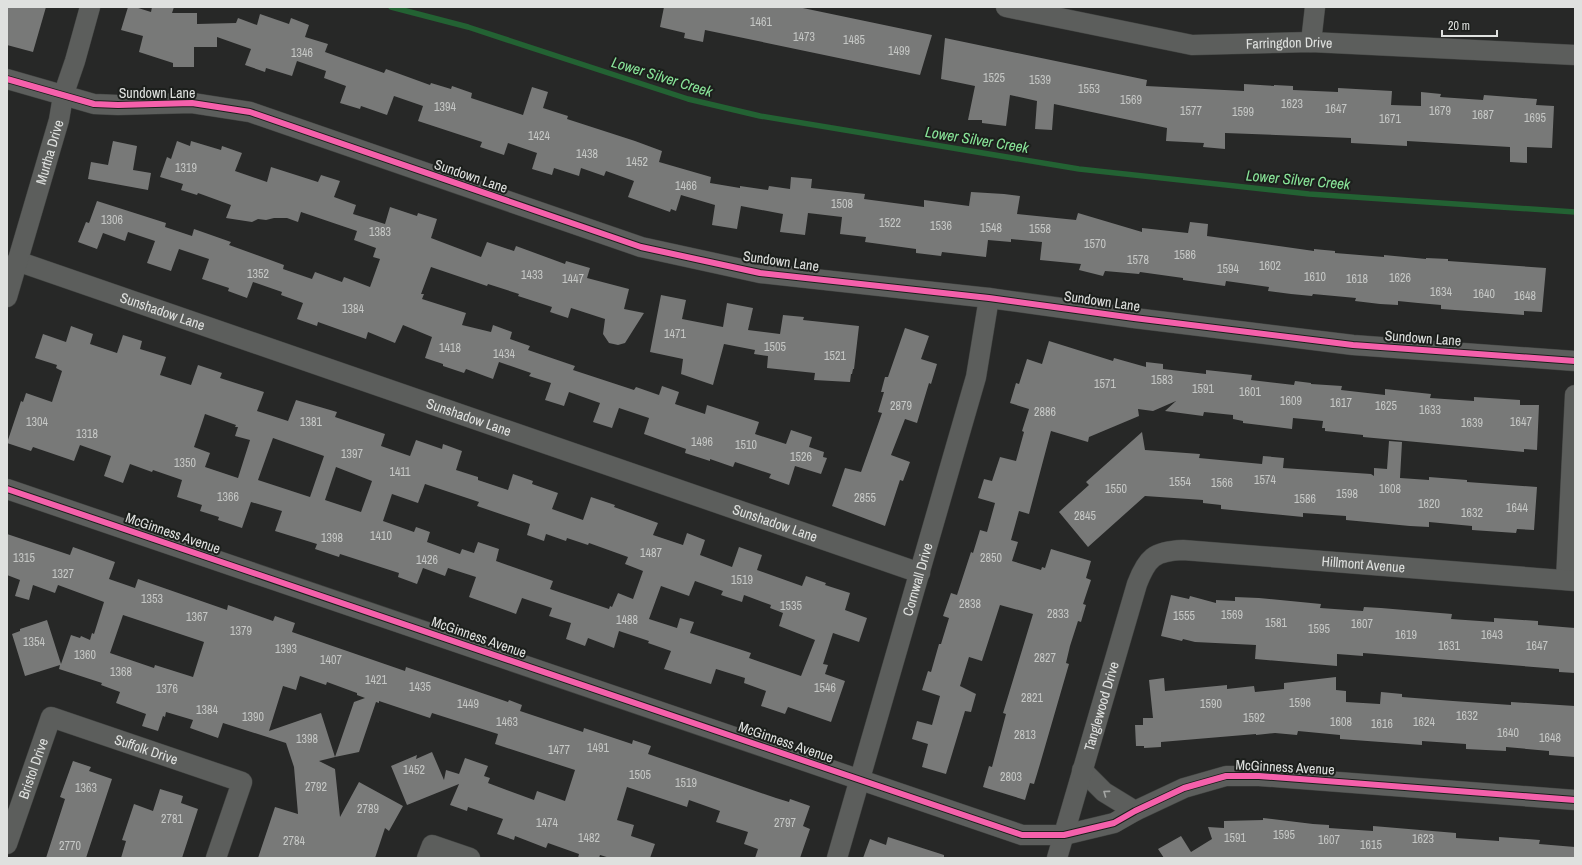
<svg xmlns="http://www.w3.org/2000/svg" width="1582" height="865" viewBox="0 0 1582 865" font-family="'Archivo Narrow',sans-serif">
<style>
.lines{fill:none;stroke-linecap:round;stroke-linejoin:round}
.stream{stroke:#236233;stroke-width:5.5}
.building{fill:#787978;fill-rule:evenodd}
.minor-casing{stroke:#414341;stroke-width:21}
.minor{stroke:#5c5e5c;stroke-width:20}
.cycleway-casing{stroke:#1c1f1c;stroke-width:8}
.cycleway{stroke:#f560ab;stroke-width:6}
.oneway{stroke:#a4a6a4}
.labels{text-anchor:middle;stroke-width:4;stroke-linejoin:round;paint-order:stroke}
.number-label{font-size:12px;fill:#c5c7c5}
.street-label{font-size:14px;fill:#dfe1df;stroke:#1c1f1c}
.water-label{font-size:15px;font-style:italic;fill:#89e599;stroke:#1c1f1c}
</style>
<rect width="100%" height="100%" fill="#272827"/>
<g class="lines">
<path class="stream" d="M 391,7 L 468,27 L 688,99 L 760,116 L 1079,169 L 1309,194 L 1575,212"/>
</g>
<g class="building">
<path d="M 7,7 L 46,7 L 33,52 L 7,45 Z"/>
<path d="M 128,7 L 135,7 L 151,12 L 152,7 L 174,7 L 172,13 L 197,13 L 197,24 L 236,23 L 238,18 L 257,25 L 260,14 L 289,24 L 291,18 L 309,25 L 305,37 L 328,44 L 325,52 L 384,73 L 386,69 L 430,85 L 431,83 L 451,89 L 452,86 L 472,93 L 471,98 L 523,115 L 532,87 L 548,92 L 543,108 L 568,116 L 567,119 L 635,141 L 662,151 L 659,162 L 711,177 L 710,183 L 740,188 L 740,186 L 768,190 L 769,186 L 790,189 L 791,177 L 812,179 L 811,188 L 865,194 L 864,199 L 924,207 L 924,200 L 969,206 L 971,192 L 1004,194 L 1020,196 L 1017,214 L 1076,220 L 1078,213 L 1142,232 L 1142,228 L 1188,233 L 1190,222 L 1208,224 L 1207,236 L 1314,251 L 1314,249 L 1335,251 L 1335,253 L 1384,257 L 1384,255 L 1426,259 L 1426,258 L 1448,259 L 1448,261 L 1546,268 L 1542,312 L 1524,311 L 1524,315 L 1441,309 L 1441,305 L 1418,303 L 1398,301 L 1398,305 L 1380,304 L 1355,301 L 1356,298 L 1313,294 L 1312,296 L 1291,294 L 1268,291 L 1269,287 L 1226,281 L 1225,286 L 1183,280 L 1183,278 L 1140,272 L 1139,274 L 1105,271 L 1103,276 L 1079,270 L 1081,264 L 1040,260 L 1042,242 L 1011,239 L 1011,242 L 988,240 L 986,257 L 942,252 L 941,256 L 916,253 L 916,249 L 865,242 L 866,237 L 840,234 L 842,217 L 808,213 L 805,235 L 780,232 L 783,214 L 741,206 L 737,229 L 712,225 L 715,205 L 681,195 L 676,211 L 671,209 L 670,212 L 628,197 L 634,181 L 606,171 L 604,176 L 581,168 L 579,176 L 554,168 L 552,175 L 532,169 L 537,153 L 508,143 L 504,155 L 480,147 L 482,142 L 418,121 L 423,106 L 394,96 L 387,115 L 361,106 L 360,109 L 340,103 L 346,86 L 324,78 L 326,71 L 297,61 L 292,76 L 266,68 L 265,72 L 245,65 L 251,49 L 217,37 L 217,47 L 194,47 L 194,67 L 173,67 L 173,63 L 139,52 L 143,36 L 121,30 Z"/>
<path d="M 664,7 L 798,7 L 932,35 L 920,75 L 705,30 L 703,42 L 684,38 L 685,33 L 660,27 Z"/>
<path d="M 945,38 L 1147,80 L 1146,86 L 1244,91 L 1244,84 L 1274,86 L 1274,85 L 1293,86 L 1293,90 L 1338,92 L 1338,88 L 1392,91 L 1391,105 L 1421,106 L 1421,92 L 1441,94 L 1440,97 L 1483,100 L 1484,95 L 1537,99 L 1536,105 L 1554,106 L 1552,148 L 1527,147 L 1527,163 L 1510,162 L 1510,147 L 1407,141 L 1407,146 L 1351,143 L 1351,138 L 1225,133 L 1225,149 L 1203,147 L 1204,143 L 1166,141 L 1167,128 L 1054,104 L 1052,130 L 1035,129 L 1037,101 L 1010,95 L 1006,126 L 982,123 L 982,120 L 968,120 L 975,86 L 941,79 Z"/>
<path d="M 113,141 L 137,146 L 133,170 L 151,173 L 148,190 L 88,179 L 91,162 L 108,165 Z"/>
<path d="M 177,141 L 190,146 L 191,141 L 221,150 L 222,146 L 242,153 L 235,171 L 267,182 L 271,167 L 318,182 L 321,175 L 340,181 L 334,197 L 356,205 L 353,214 L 385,224 L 390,207 L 417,216 L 418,213 L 437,219 L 431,238 L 481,257 L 487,242 L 514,251 L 516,246 L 565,264 L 566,261 L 590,268 L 587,278 L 629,289 L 624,309 L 644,313 L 625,343 L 618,345 L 609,343 L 603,334 L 605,319 L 571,308 L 568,318 L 550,312 L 552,307 L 518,296 L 519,294 L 488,284 L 487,286 L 431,267 L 421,294 L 424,294 L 422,299 L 466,313 L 462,325 L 491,332 L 493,325 L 512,332 L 510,339 L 530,346 L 528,350 L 575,366 L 573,370 L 634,390 L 636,387 L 659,395 L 662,386 L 679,392 L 675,404 L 705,414 L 707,405 L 759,422 L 755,434 L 786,444 L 791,430 L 812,437 L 809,447 L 824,452 L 823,457 L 827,458 L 821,474 L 795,466 L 789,485 L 769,478 L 771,474 L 735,462 L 733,467 L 710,459 L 710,461 L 685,453 L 686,449 L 644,434 L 649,418 L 619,408 L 612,428 L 593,422 L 600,403 L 569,392 L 564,406 L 545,400 L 551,383 L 529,376 L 531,373 L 499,362 L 493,379 L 466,369 L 464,373 L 443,366 L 443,364 L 425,358 L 432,337 L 403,325 L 395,343 L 368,332 L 366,339 L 318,322 L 317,326 L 297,319 L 303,303 L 281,295 L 282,292 L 253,282 L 247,298 L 228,291 L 229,288 L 202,279 L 209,259 L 179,249 L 171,271 L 147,263 L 155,241 L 128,232 L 125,241 L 103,233 L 97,249 L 78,242 L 86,222 L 89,223 L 97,201 L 166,223 L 165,227 L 192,236 L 194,229 L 231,242 L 229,245 L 284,265 L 283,269 L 312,279 L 315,272 L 342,282 L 344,277 L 370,287 L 380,259 L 373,257 L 376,248 L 354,240 L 357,231 L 301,212 L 298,222 L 287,218 L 274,218 L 266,220 L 258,219 L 252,222 L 226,218 L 231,205 L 198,193 L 197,195 L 181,190 L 183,184 L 160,177 L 167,157 L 171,159 Z"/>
<path d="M 661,295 L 686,300 L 682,319 L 723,327 L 727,303 L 753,308 L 748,330 L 780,334 L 783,315 L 804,317 L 803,320 L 859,326 L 854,369 L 853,369 L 852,374 L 851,374 L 850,382 L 814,380 L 815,373 L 767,368 L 768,356 L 754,354 L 755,350 L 724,344 L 713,385 L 681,374 L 683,359 L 650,352 Z"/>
<path d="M 71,326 L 93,334 L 90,344 L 117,353 L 123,335 L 142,341 L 140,349 L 166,357 L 160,375 L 191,385 L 198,365 L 222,373 L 220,378 L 264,392 L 257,411 L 288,421 L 296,400 L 337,412 L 335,417 L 385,434 L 381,446 L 410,456 L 416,440 L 442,449 L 443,444 L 462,451 L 456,470 L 478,477 L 478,480 L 508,490 L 513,474 L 533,481 L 532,484 L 558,493 L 552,509 L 583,520 L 591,497 L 615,505 L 614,507 L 658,523 L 653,535 L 683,545 L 687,533 L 705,540 L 700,555 L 732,567 L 739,547 L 762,555 L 757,570 L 802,586 L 806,576 L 826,583 L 825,585 L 850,593 L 845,610 L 867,618 L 859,642 L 833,633 L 823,664 L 828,665 L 825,674 L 845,681 L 831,722 L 788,707 L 785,714 L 761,706 L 766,691 L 744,683 L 745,678 L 716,669 L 711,684 L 664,669 L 671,651 L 648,643 L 649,641 L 619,631 L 614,648 L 588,638 L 585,646 L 566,639 L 571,623 L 549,616 L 552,608 L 522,598 L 516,614 L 469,597 L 476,577 L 448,568 L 445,576 L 423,568 L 417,584 L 398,577 L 399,573 L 340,554 L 339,557 L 315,549 L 317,544 L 275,531 L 282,511 L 251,502 L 242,528 L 218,520 L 219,517 L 200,511 L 202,505 L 177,497 L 182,480 L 153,470 L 152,472 L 130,464 L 123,483 L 104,476 L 111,456 L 80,445 L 74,461 L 33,447 L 31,451 L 7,443 L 21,401 L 23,402 L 26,393 L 52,402 L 62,371 L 56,368 L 57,365 L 35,358 L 43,334 L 66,342 ZM 205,414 L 236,425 L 235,427 L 238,427 L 235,436 L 250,440 L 238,478 L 205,467 L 210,453 L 194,447 ZM 273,438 L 324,456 L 310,497 L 258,480 ZM 336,467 L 372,481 L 361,512 L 325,500 ZM 425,484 L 479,502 L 477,506 L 530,524 L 527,535 L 544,541 L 546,534 L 566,541 L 567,538 L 588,545 L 589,543 L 628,557 L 625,564 L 643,571 L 633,599 L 618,593 L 612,607 L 610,606 L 609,609 L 550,589 L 553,581 L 496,561 L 499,549 L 478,542 L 474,553 L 462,549 L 460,554 L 427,542 L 430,532 L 416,527 L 414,532 L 383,521 L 392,494 L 418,503 ZM 695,581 L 723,591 L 721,595 L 742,602 L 744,595 L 771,605 L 770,608 L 783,613 L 779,626 L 815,640 L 801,676 L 749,658 L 751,653 L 690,633 L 694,622 L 680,618 L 677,628 L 649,619 L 661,586 L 689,596 Z"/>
<path d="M 905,328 L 929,336 L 921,359 L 937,364 L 931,384 L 929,383 L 917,423 L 905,419 L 891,455 L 910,462 L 903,481 L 900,480 L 885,526 L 832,506 L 845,468 L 861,472 L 882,413 L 878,412 L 884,392 L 881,392 L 885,377 L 888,377 Z"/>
<path d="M 1049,341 L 1113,361 L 1114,358 L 1146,367 L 1146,362 L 1163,364 L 1163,369 L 1206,374 L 1206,370 L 1234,373 L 1252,375 L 1251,380 L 1268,382 L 1294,385 L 1295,381 L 1311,383 L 1311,384 L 1342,386 L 1341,390 L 1385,395 L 1385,389 L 1431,394 L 1430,398 L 1474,401 L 1474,397 L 1520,400 L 1520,405 L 1539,405 L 1537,450 L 1524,449 L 1524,452 L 1363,437 L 1363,435 L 1325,431 L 1325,428 L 1322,428 L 1323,421 L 1293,418 L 1292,429 L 1243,423 L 1243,421 L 1233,419 L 1233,415 L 1204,412 L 1203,416 L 1165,411 L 1176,401 L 1153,411 L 1138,409 L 1139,416 L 1089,437 L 1088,442 L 1051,431 L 1029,514 L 1019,511 L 1011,540 L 1018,542 L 1012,561 L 1041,570 L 1042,567 L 1045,568 L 1051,549 L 1091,561 L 1086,578 L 1091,580 L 1083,604 L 1086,605 L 1081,622 L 1078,621 L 1070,646 L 1066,663 L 1069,664 L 1040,764 L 1034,784 L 1030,783 L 1025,800 L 983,787 L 989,766 L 992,767 L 1006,714 L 1003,713 L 1033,614 L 1000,605 L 982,661 L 969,657 L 960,686 L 976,694 L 971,712 L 965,711 L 946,774 L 922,767 L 928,744 L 912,739 L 917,721 L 932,725 L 940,696 L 922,690 L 928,671 L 931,672 L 939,644 L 941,644 L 949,618 L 943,616 L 951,593 L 957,595 L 971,552 L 973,553 L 980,530 L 987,532 L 995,503 L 978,498 L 984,479 L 992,481 L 1000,457 L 1016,461 L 1024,432 L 1022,431 L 1029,409 L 1010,403 L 1016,383 L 1019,384 L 1027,359 L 1042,364 Z"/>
<path d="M 1142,432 L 1145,450 L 1200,454 L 1199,458 L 1262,464 L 1263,456 L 1284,458 L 1283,468 L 1371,474 L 1374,476 L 1374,468 L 1387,469 L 1389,441 L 1402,442 L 1400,478 L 1429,480 L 1429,477 L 1467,480 L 1467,482 L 1537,487 L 1534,530 L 1517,529 L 1516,533 L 1472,530 L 1472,526 L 1429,522 L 1429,527 L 1410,526 L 1346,520 L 1346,516 L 1303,513 L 1303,517 L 1221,509 L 1221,505 L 1203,503 L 1203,500 L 1145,496 L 1088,547 L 1059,512 L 1089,485 L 1086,482 Z"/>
<path d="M 7,534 L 70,555 L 73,547 L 115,562 L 109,579 L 135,588 L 138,579 L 227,610 L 228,605 L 273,621 L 275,616 L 295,623 L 292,632 L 405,671 L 406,667 L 508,702 L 509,700 L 522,705 L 520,711 L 583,732 L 584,728 L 632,744 L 633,740 L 651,746 L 648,754 L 776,798 L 789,802 L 790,799 L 810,806 L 803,826 L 810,829 L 800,858 L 755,858 L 758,849 L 744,844 L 748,832 L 716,822 L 720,811 L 689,800 L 687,807 L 627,787 L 617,820 L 634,825 L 631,836 L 655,844 L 650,858 L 610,858 L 600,855 L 599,858 L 578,858 L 579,854 L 548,843 L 546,848 L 515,836 L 514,840 L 497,834 L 503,819 L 468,807 L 467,811 L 450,805 L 459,784 L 407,805 L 391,766 L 417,755 L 416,759 L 432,752 L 444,780 L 446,770 L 459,774 L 465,758 L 488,766 L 484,776 L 490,778 L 488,783 L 534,800 L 537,791 L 565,801 L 575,770 L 495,744 L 498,734 L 432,713 L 430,718 L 379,701 L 379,703 L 376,702 L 359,752 L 335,757 L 354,702 L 365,698 L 357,695 L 357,693 L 327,682 L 326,685 L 300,676 L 296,690 L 283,686 L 269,731 L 321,713 L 335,757 L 319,761 L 335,769 L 340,817 L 359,782 L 403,806 L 389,831 L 385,828 L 375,858 L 258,858 L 275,807 L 298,814 L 294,767 L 286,743 L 223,723 L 218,738 L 190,728 L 193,720 L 166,712 L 165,717 L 163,716 L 158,731 L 142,726 L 146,714 L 116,703 L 120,692 L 101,685 L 102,683 L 59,669 L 60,665 L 25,676 L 12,634 L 20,631 L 20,629 L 47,620 L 61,664 L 71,635 L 80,638 L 81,636 L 90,640 L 92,633 L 94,634 L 104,602 L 58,585 L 55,593 L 33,585 L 29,600 L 15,596 L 20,580 L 7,575 ZM 123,615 L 204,642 L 193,677 L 155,665 L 154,668 L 110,653 Z"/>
<path d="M 1171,595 L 1189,599 L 1190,596 L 1216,603 L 1216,600 L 1235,601 L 1235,597 L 1259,598 L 1321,604 L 1320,608 L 1363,611 L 1364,607 L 1381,608 L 1452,614 L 1451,619 L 1494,622 L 1494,618 L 1538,621 L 1538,625 L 1575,628 L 1575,673 L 1559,672 L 1559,669 L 1363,653 L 1363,656 L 1337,654 L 1337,666 L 1255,659 L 1256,645 L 1195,642 L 1183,639 L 1182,641 L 1161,636 Z"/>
<path d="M 1336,677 L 1336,690 L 1346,691 L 1346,702 L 1380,704 L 1381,692 L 1402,694 L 1402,697 L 1453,701 L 1511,705 L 1511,702 L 1575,706 L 1575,757 L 1549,755 L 1549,751 L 1506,747 L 1506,751 L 1466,749 L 1466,744 L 1422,741 L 1422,745 L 1340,739 L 1340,735 L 1298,731 L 1297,735 L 1275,733 L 1256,735 L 1256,734 L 1161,742 L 1161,747 L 1144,748 L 1144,746 L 1136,746 L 1135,725 L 1143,725 L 1143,718 L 1153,718 L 1149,680 L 1164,678 L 1165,691 L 1227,685 L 1227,689 L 1254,686 L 1255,692 L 1284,689 L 1284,683 Z"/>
<path d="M 73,761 L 91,767 L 89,771 L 112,779 L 86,858 L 46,858 L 65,799 L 60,797 Z"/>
<path d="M 160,789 L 183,796 L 181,803 L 198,809 L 182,858 L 121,858 L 126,841 L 122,840 L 134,804 L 153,811 Z"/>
<path d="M 1263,818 L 1313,824 L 1329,825 L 1329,828 L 1373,831 L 1373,826 L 1456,833 L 1456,838 L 1499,841 L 1499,837 L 1540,840 L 1539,844 L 1575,847 L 1575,858 L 1164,858 L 1158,849 L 1181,836 L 1191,852 L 1212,839 L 1208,827 L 1224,828 L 1224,821 L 1263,820 Z"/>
<path d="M 888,837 L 944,855 L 944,858 L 863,858 L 870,839 L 886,845 Z"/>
</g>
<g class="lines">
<g class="minor-casing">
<g id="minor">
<path id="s1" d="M 1006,7 L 1192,45 L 1311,42 L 1575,55"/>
<path d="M 1311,42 L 1315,7"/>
<path d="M 7,79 L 94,104 L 118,105 L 192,103 L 250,112 L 641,247 L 760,273 L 989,298 L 1134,318 L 1353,345 L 1575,361"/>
<path id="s2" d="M 17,261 L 920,573"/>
<path id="s3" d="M 7,297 L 59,120 L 63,96 L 75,61 L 90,7"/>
<path d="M 7,489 L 1022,835 L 1064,835 L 1114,823 L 1135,811 L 1184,788 L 1226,776 L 1259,776 L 1575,800"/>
<path d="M 1566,580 L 1575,395"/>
<path d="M 1082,770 L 1104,792 L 1135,811"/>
<path id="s4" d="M 7,844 L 51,717 L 242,782 L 216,858"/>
<path d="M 427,858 L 432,845 L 470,858"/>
<path id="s5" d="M 837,858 L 976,377 L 989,298"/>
<path id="s6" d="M 1057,858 L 1137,584 C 1147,558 1154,551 1183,550 L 1575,581"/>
</g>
</g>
<use href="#minor" class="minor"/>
<g class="cycleway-casing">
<g id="cycleway">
<path d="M 7,79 L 94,104 L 118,105 L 192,103 L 250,112 L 641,247 L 760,273 L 989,298 L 1134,318 L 1353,345 L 1575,361"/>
<path d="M 7,489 L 1022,835 L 1064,835 L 1114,823 L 1135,811 L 1184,788 L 1226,776 L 1259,776 L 1575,800"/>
</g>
</g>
<use href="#cycleway" class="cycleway"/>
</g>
<defs><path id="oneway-chevron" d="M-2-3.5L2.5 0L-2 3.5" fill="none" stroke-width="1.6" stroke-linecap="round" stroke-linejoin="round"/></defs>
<use class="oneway" href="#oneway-chevron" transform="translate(1106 793) rotate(-144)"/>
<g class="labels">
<g class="number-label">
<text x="761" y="26">1461</text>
<text x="804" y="41">1473</text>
<text x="854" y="44">1485</text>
<text x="899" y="55">1499</text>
<text x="302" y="57">1346</text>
<text x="994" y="82">1525</text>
<text x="1040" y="84">1539</text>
<text x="1089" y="93">1553</text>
<text x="1131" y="104">1569</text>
<text x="1292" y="108">1623</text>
<text x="445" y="111">1394</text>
<text x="1336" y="113">1647</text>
<text x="1191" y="115">1577</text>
<text x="1440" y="115">1679</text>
<text x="1243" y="116">1599</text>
<text x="1483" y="119">1687</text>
<text x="1535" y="122">1695</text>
<text x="1390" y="123">1671</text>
<text x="539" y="140">1424</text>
<text x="587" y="158">1438</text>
<text x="637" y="166">1452</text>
<text x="186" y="172">1319</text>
<text x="686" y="190">1466</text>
<text x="842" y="208">1508</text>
<text x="112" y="224">1306</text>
<text x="890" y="227">1522</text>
<text x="941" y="230">1536</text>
<text x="991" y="232">1548</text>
<text x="1040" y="233">1558</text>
<text x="380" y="236">1383</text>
<text x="1095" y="248">1570</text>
<text x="1185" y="259">1586</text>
<text x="1138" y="264">1578</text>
<text x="1270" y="270">1602</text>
<text x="1228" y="273">1594</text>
<text x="258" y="278">1352</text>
<text x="532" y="279">1433</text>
<text x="1315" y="281">1610</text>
<text x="1400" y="282">1626</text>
<text x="573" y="283">1447</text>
<text x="1357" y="283">1618</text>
<text x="1441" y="296">1634</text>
<text x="1484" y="298">1640</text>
<text x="1525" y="300">1648</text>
<text x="353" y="313">1384</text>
<text x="675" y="338">1471</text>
<text x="775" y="351">1505</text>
<text x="450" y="352">1418</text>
<text x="504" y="358">1434</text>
<text x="835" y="360">1521</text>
<text x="1162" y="384">1583</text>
<text x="1105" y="388">1571</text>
<text x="1203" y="393">1591</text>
<text x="1250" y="396">1601</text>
<text x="1291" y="405">1609</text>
<text x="1341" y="407">1617</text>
<text x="901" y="410">2879</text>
<text x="1386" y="410">1625</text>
<text x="1430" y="414">1633</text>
<text x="1045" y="416">2886</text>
<text x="37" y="426">1304</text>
<text x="311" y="426">1381</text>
<text x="1521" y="426">1647</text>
<text x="1472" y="427">1639</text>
<text x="87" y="438">1318</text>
<text x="702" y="446">1496</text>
<text x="746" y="449">1510</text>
<text x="352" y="458">1397</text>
<text x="801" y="461">1526</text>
<text x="185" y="467">1350</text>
<text x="400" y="476">1411</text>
<text x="1265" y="484">1574</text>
<text x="1180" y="486">1554</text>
<text x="1222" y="487">1566</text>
<text x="1116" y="493">1550</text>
<text x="1390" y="493">1608</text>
<text x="1347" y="498">1598</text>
<text x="228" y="501">1366</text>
<text x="865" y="502">2855</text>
<text x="1305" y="503">1586</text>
<text x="1429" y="508">1620</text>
<text x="1517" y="512">1644</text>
<text x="1472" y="517">1632</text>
<text x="1085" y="520">2845</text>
<text x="381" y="540">1410</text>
<text x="332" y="542">1398</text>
<text x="651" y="557">1487</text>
<text x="24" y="562">1315</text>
<text x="991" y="562">2850</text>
<text x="427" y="564">1426</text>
<text x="63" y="578">1327</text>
<text x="742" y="584">1519</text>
<text x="152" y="603">1353</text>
<text x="970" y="608">2838</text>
<text x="791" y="610">1535</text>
<text x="1058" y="618">2833</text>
<text x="1232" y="619">1569</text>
<text x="1184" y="620">1555</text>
<text x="197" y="621">1367</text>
<text x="627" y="624">1488</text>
<text x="1276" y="627">1581</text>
<text x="1362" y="628">1607</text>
<text x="1319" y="633">1595</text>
<text x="241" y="635">1379</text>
<text x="1406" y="639">1619</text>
<text x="1492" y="639">1643</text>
<text x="34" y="646">1354</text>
<text x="1449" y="650">1631</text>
<text x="1537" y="650">1647</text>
<text x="286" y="653">1393</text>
<text x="85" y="659">1360</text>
<text x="1045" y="662">2827</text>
<text x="331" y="664">1407</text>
<text x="121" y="676">1368</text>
<text x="376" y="684">1421</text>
<text x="420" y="691">1435</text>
<text x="825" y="692">1546</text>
<text x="167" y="693">1376</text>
<text x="1032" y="702">2821</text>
<text x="1300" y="707">1596</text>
<text x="468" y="708">1449</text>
<text x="1211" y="708">1590</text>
<text x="207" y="714">1384</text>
<text x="1467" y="720">1632</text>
<text x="253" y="721">1390</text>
<text x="1254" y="722">1592</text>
<text x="507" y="726">1463</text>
<text x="1341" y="726">1608</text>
<text x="1424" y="726">1624</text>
<text x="1382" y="728">1616</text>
<text x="1508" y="737">1640</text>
<text x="1025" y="739">2813</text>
<text x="1550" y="742">1648</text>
<text x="307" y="743">1398</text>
<text x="598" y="752">1491</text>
<text x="559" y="754">1477</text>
<text x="414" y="774">1452</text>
<text x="640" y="779">1505</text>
<text x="1011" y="781">2803</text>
<text x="686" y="787">1519</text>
<text x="316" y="791">2792</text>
<text x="86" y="792">1363</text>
<text x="368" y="813">2789</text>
<text x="172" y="823">2781</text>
<text x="547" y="827">1474</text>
<text x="785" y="827">2797</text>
<text x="1284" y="839">1595</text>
<text x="589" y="842">1482</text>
<text x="1235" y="842">1591</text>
<text x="1423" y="843">1623</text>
<text x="1329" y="844">1607</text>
<text x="294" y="845">2784</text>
<text x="1371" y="849">1615</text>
<text x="70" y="850">2770</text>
</g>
<g class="street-label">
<text dy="5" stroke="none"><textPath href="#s1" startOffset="287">Farringdon Drive</textPath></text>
<text x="157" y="98">Sundown Lane</text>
<text dy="5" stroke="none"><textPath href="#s3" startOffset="151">Murtha Drive</textPath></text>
<text transform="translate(471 176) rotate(19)" y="5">Sundown Lane</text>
<text transform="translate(781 261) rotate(8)" y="5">Sundown Lane</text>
<text transform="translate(1102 301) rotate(8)" y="5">Sundown Lane</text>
<text dy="5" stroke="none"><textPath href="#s2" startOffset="154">Sunshadow Lane</textPath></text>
<text transform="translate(1423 338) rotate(4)" y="5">Sundown Lane</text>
<text dy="5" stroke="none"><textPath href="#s2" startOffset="478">Sunshadow Lane</textPath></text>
<text dy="5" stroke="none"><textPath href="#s2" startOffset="802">Sunshadow Lane</textPath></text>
<text transform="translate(173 533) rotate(19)" y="5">McGinness Avenue</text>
<text dy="5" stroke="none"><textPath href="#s6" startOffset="529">Hillmont Avenue</textPath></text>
<text dy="5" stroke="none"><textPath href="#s5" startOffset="290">Cornwall Drive</textPath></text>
<text transform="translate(479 637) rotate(19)" y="5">McGinness Avenue</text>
<text dy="5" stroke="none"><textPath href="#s6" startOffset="158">Tanglewood Drive</textPath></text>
<text transform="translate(786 742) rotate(19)" y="5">McGinness Avenue</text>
<text dy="5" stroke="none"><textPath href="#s4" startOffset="235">Suffolk Drive</textPath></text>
<text transform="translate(1285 767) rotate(3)" y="5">McGinness Avenue</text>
<text dy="5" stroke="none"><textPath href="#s4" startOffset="80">Bristol Drive</textPath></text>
</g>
<g class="water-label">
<text transform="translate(662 77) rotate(17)" y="5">Lower Silver Creek</text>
<text transform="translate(977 140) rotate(9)" y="5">Lower Silver Creek</text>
<text transform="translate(1298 180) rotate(5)" y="5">Lower Silver Creek</text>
</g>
</g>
<rect width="1582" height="865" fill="none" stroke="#dfe1df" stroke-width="16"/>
<path d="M1442 30v6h55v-6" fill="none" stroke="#dfe1df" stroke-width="2"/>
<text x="1448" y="30" font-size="12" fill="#dfe1df" stroke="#1c1f1c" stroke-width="3" paint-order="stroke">20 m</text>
</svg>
